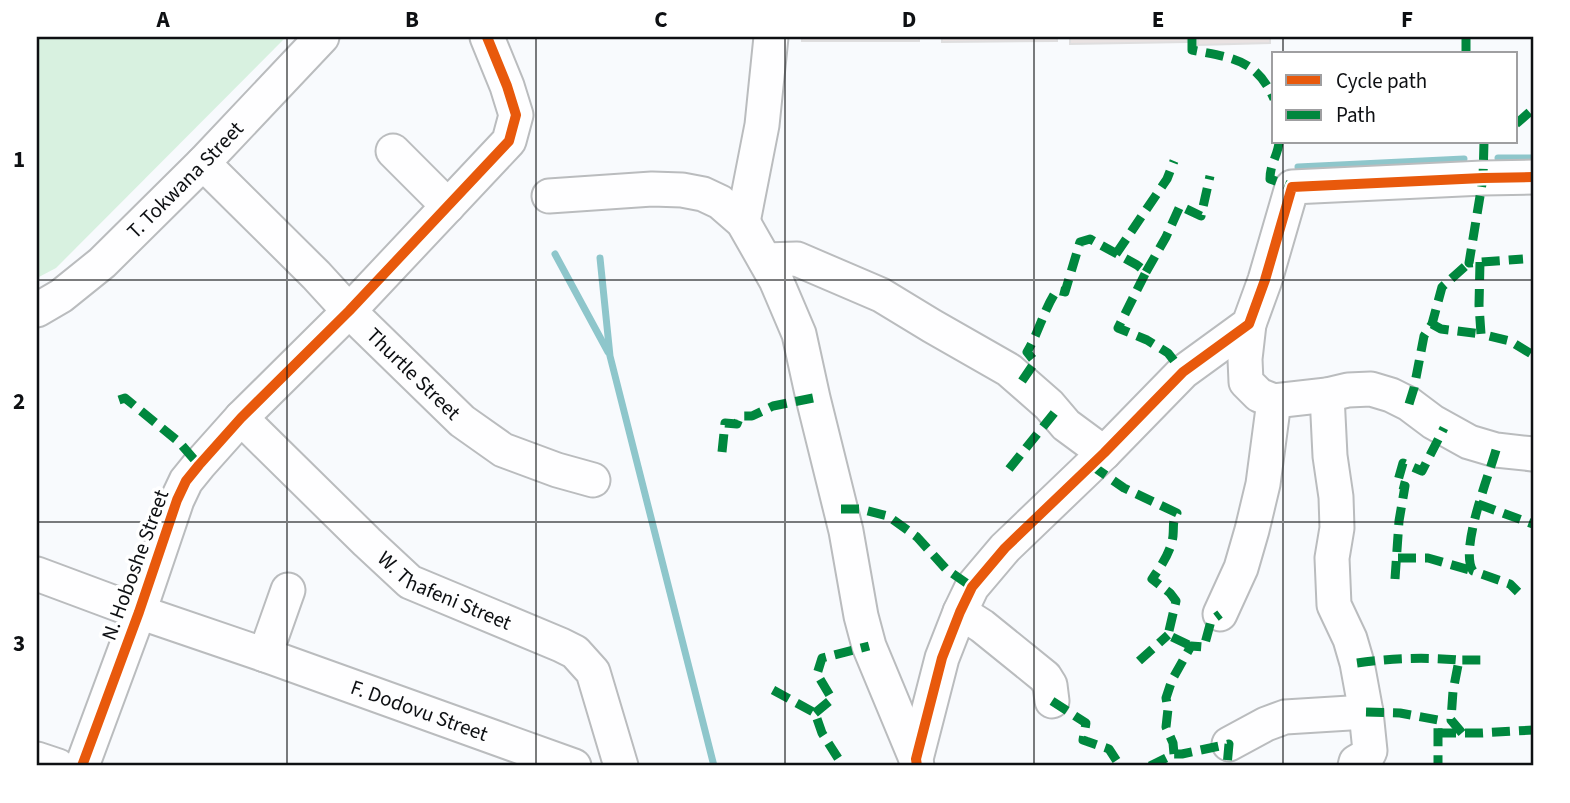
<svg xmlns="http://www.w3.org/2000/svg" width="1570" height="803" viewBox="0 0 1570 803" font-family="'Source Sans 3',sans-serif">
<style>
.green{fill:#d8f1e0}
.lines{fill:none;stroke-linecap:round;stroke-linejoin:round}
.stream{stroke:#8ec6cb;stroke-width:7}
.building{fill:#e9e2e2;stroke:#dfdedf;stroke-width:2}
.minor-casing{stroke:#babcbe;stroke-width:37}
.minor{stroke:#fefeff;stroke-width:33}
.quiet{stroke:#00873e;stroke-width:9;stroke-dasharray:18 9;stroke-linecap:butt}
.cycleway-casing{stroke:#fff;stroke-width:15}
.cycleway{stroke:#e8590c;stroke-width:10}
.grid{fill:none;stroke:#0e1013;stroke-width:2;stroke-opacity:0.55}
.labels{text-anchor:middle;stroke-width:7;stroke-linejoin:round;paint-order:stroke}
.street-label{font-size:21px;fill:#0e1013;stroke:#fff}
.neatline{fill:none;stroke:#0e1013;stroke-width:2.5}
.grid-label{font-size:23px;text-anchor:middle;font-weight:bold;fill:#0e1013}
</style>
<rect width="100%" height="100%" fill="#f8fafd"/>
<path class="green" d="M 37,37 L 286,37 L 56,268 L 37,278 Z"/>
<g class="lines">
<g class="stream">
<path d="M 1498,158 L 1533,158"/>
<path d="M 1298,167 L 1464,159"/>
<path d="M 555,254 L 608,352"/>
<path d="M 600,258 L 610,356 L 714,766"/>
</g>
</g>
<g class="building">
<rect x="802" y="37" width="117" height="4"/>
<path d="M 942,37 L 1057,37 L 1057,41 L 942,42 Z"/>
<path d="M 1070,37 L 1187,37 L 1187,42 L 1070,44 Z"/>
<path d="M 1198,37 L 1270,37 L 1270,43 L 1198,45 Z"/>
</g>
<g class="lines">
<g class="minor-casing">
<g id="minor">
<path d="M 393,151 L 448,206"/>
<path id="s1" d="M 203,163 L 316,275 L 349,311 L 462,421 L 503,450 L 557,470 L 593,480"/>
<path d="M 549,196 L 652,189 L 682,190 L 703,194 L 720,202 L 743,222 L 776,280 L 799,334 L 813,398 L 846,531 L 861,616 L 869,646 L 916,759"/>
<path d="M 743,222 L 762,125 L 771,37"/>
<path d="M 765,260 L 797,259 L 881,295 L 932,326 L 1009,370 L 1049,405 L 1066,425 L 1104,453"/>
<path id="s2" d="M 37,310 L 61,296 L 102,263 L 203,163 L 322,37"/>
<path d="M 1249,324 L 1245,359 L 1246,382 L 1259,395 L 1274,401 L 1327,395 L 1348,390 L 1371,389 L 1391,395 L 1409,404 L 1433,422 L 1469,442 L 1496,450 L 1533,454"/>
<path d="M 1327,395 L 1330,456 L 1336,497 L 1337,528 L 1332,558 L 1334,605 L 1350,639 L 1357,663 L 1366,712 L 1370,751 L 1368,755 L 1356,762 L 1355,766"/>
<path id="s3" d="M 241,418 L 367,542 L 410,582 L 561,645 L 575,652 L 593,672 L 621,766"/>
<path id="s4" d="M 37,574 L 139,612 L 265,655 L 574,766"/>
<path d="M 960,612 L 982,626 L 1045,677 L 1050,685 L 1052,701"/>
<path d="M 1220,614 L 1241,568 L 1252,530 L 1263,484 L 1274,401"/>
<path d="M 265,655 L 288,590"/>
<path d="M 1229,744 L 1266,724 L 1285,717 L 1366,712"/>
<path d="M 37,759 L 58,766"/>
<path d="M 82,766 L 139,612 L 177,500 L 186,481 L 199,465 L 241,418 L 349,311 L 509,141 L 516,115 L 507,86 L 487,37"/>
<path d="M 917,766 L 916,759 L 942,658 L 960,612 L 972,587 L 1005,548 L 1104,453 L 1183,372 L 1249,324 L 1265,280 L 1292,187 L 1483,178 L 1533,177"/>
</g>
</g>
<use href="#minor" class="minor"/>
<g class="quiet">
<path d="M 1192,37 L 1192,50 C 1231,58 1256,58 1274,99"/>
<path d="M 1466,54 L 1466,37"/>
<path d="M 1516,124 L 1533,109"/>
<path d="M 1279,142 C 1278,156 1270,163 1270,179 L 1292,187"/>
<path d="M 1484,142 L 1483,178 L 1469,263 L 1523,259"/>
<path d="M 1116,254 L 1167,179 L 1174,161"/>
<path d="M 1480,262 L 1479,305 L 1481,334 L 1510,341 L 1533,355"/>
<path d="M 1146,272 L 1166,237 L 1180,206 L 1201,216 L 1210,176"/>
<path d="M 1432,324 L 1441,329 L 1481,334"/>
<path d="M 1022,381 L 1035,362 L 1027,352 C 1039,332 1044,309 1057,290 L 1065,292 L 1080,242 L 1090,239 L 1137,265 L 1146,272 L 1118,328 L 1147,340 L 1168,353 L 1183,372"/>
<path d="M 119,400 L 125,398 L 179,442 L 199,465"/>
<path d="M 1409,404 L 1414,388 L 1424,336 L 1432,324 L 1442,287 L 1469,263"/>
<path d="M 1496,450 C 1489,475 1459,550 1473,571 L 1510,584 L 1518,592"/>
<path d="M 722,452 L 725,423 L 737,424 L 740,416 L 752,416 L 773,406 L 813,398"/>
<path d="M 1091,465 L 1124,488 L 1177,513 C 1172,524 1174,524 1173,536 C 1171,552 1161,566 1152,579 L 1170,593 L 1176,601 L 1168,635 L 1191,646"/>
<path d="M 1009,469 L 1055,412"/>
<path d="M 1478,504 L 1533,524"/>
<path d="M 841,509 L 860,509 L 888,516 L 917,537 L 946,569 L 972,587"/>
<path d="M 1398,558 L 1428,558 L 1473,571"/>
<path d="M 1395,579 L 1399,521 L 1405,486 L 1397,484 L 1403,463 L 1422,471 L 1444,428"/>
<path d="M 1139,661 L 1168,635"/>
<path d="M 1357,663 C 1392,658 1425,657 1459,660"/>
<path d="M 773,690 L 815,713 L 822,733 L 843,766"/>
<path d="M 1052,701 L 1086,723 L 1083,740 L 1109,749 L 1120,766"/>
<path d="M 1366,712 L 1400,713 L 1438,720 L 1438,766"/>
<path d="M 815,713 L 832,699 L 817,674 L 822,658 L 869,646"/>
<path d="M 1438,733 L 1481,733 L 1533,730"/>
<path d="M 1462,733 L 1451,720 L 1453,691 L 1459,660 L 1483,660"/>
<path d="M 1174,754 L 1173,743 L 1166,727 L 1168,709 L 1166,698 L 1172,680 L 1191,646 L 1204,647 L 1211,621 L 1220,614"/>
<path d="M 1150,766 L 1174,754 L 1182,754 L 1229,744 L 1227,766"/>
</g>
<g class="cycleway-casing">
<g id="cycleway">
<path d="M 82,766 L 139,612 L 177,500 L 186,481 L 199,465 L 241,418 L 349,311 L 509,141 L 516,115 L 507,86 L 487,37"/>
<path d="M 917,766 L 916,759 L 942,658 L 960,612 L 972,587 L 1005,548 L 1104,453 L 1183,372 L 1249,324 L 1265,280 L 1292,187 L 1483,178 L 1533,177"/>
</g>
</g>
<use href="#cycleway" class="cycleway"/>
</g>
<path class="grid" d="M 287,37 L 287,766M 536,37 L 536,766M 785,37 L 785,766M 1034,37 L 1034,766M 1283,37 L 1283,54M 1283,142 L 1283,766M 37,280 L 1533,280M 37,522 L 1533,522"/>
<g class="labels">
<g class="street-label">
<text dy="7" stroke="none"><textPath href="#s2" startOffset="198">T. Tokwana Street</textPath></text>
<text dy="7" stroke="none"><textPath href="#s1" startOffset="298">Thurtle Street</textPath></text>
<text transform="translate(135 565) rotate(-70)" y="7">N. Hoboshe Street</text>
<text dy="7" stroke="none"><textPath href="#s3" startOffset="270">W. Thafeni Street</textPath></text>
<text dy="7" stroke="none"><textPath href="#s4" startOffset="406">F. Dodovu Street</textPath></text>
</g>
</g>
<rect width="1570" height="803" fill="none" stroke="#ffffff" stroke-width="77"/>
<rect x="1272" y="52" width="245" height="91" fill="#ffffff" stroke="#9f9fa1" stroke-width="2"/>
<rect x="1286" y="75" width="35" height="10" fill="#e8590c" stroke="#9f9fa1" stroke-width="2"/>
<text x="1336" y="88" font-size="21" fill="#0e1013">Cycle path</text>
<rect x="1286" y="110" width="35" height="10" fill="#00873e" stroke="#9f9fa1" stroke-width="2"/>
<text x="1336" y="122" font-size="21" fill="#0e1013">Path</text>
<rect x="38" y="38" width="1494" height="726" class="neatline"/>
<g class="grid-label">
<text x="163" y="27">A</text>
<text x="412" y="27">B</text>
<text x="661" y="27">C</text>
<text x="909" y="27">D</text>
<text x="1158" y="27">E</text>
<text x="1407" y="27">F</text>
<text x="19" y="167">1</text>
<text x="19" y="409">2</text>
<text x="19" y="651">3</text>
</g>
</svg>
